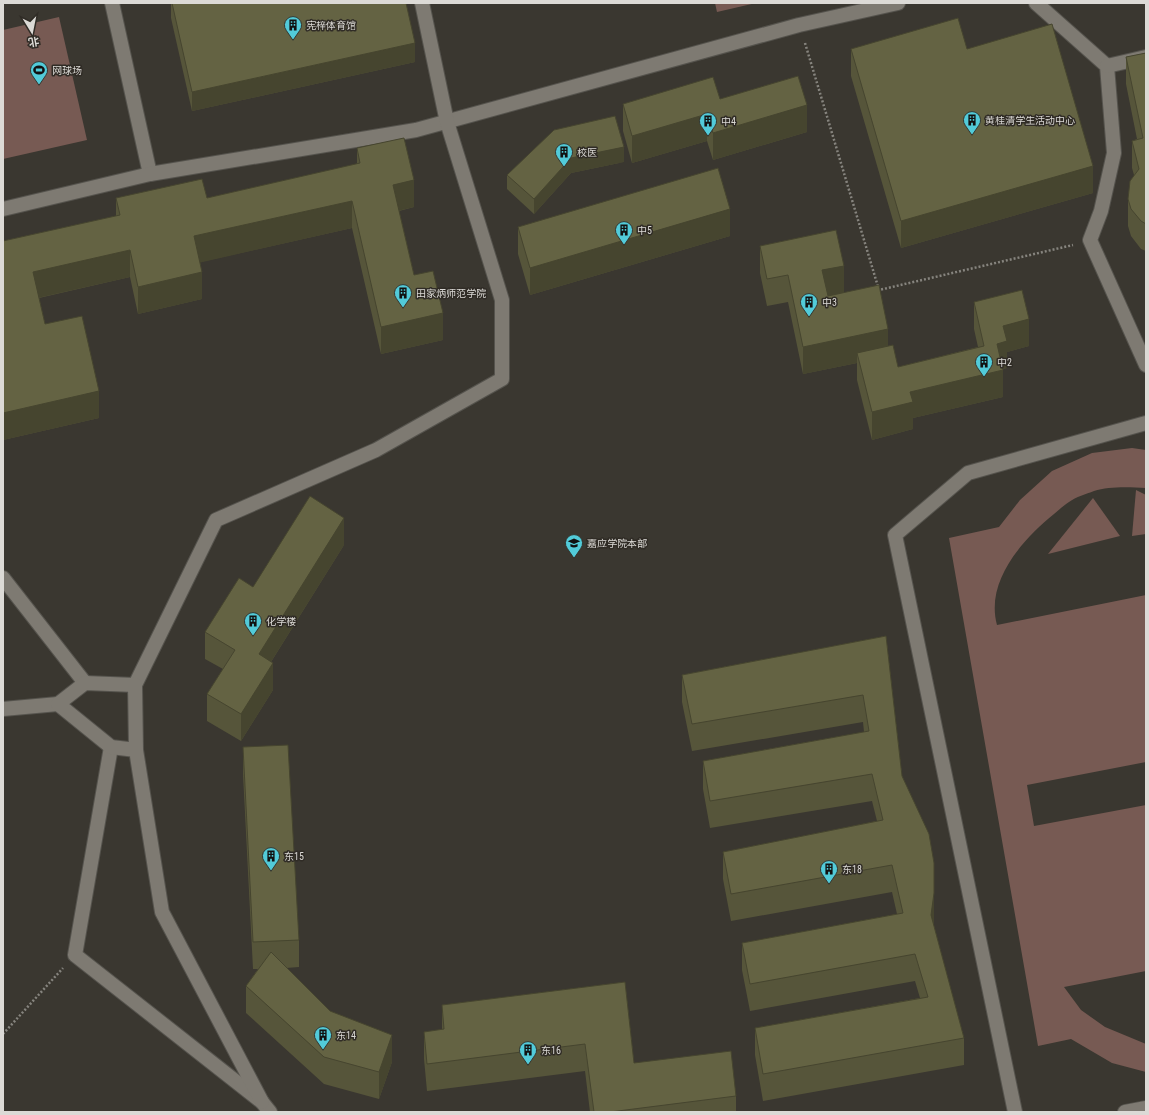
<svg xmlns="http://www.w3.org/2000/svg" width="1149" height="1115" viewBox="0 0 1149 1115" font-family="'Roboto Condensed','Noto Sans SC',sans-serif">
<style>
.green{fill:#775a53}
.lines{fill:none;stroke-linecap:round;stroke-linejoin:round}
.service-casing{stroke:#55534d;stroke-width:16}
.path{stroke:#86847e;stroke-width:2.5;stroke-dasharray:2 2;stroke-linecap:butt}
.service{stroke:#7e7a72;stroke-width:14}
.wall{fill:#56553a}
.shaded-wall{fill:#46452f}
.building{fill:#646343;stroke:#46452f}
.labels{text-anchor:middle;stroke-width:3;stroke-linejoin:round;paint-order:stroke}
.poi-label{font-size:10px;fill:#dcdad6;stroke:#302c26;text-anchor:start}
</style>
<rect width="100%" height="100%" fill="#3a3730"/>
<g class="green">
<path d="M 715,3 L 756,3 L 717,12 Z"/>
<path d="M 59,17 L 87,140 L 3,159 L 3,30 Z"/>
<path d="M 1132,448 L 1146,450 L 1146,488 C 1130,487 1109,486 1094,491 C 1086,494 1076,497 1069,502 C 1064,505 1059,510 1054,514 C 1023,539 985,581 997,625 L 1146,595 L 1146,762 L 1027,785 L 1034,826 L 1146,805 L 1146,971 L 1064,987 L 1081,1010 L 1105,1027 L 1146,1044 L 1146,1072 L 1112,1063 L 1071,1039 L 1038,1046 L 949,538 L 999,527 L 1020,500 L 1052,471 L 1092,453 Z"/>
<path d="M 1136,490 L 1146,495 L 1146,534 L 1132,536 Z"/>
<path d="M 1093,498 L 1120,536 L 1048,554 Z"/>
</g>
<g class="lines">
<g class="service-casing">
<g id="service">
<path d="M 112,3 L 150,174"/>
<path d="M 1036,3 L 1107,66 L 1114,153 L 1101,211 L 1090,240 L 1146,365"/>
<path d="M 1107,66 L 1146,57"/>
<path d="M 3,209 L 150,174 L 416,130 L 799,25 L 898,3"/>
<path d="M 3,578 L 85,683"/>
<path d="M 135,685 L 216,520 L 376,450 L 502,379 L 502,300 L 447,122 L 422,3"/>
<path d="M 3,709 L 58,704"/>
<path d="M 111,747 L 75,955 L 262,1102 L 270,1112"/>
<path d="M 136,750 L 111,747 L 58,704 L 85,683 L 135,685 L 136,750 L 162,912 L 262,1102"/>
<path d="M 1015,1112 L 895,535 L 968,473 L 1146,423"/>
<path d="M 1125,1112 L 1146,1108"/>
</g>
</g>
<g class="path">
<path d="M 805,43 L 879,290 L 1073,245"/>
<path d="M 3,1034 L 63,968"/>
</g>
<use href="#service" class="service"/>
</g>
<g class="wall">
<path d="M 171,3 L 406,3 L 415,62 L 192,111 L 171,18 Z"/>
<path d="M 851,49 L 967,49 L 1093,193 L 901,248 L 851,76 Z"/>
<path d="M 1146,53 L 1146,251 L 1141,249 L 1131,236 L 1128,226 L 1128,199 L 1134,175 L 1132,168 L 1132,141 L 1137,139 L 1126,84 L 1126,57 Z"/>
<path d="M 720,99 L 807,132 L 713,160 L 707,141 L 632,163 L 623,131 L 623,104 Z"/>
<path d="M 357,148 L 414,207 L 399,211 L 414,275 L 443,340 L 381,354 L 352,228 L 200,262 L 202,299 L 138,314 L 130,277 L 39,298 L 45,324 L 99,418 L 3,440 L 3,241 L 116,216 L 116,198 L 207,198 L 357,164 Z"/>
<path d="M 624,162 L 571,173 L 534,214 L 507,189 L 507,175 Z"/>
<path d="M 518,227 L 730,236 L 530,295 L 518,254 Z"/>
<path d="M 760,246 L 844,292 L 888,346 L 898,367 L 978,347 L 974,329 L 974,302 L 1029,346 L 1007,352 L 1007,368 L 1003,369 L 1003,397 L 913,418 L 913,429 L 872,440 L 857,380 L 857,363 L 803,374 L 788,302 L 767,306 L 760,273 Z"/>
<path d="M 344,545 L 271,662 L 273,690 L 241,741 L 207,721 L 207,694 L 223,669 L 205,659 L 205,632 L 253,587 Z"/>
<path d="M 886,636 L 902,776 L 934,920 L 933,925 L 964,1038 L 964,1065 L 763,1101 L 755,1055 L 755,1028 L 920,998 L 915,981 L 750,1011 L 742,970 L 742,943 L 897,914 L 892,892 L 731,921 L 723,879 L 723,852 L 877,821 L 872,801 L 710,828 L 703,789 L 703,761 L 864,732 L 863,722 L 692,751 L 682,702 L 682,675 Z"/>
<path d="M 243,747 L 299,940 L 299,967 L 286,968 L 330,1011 L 392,1062 L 379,1099 L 324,1084 L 246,1013 L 246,986 L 258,969 L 253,969 L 243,774 Z"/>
<path d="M 625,982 L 634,1063 L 736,1096 L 736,1112 L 590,1112 L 585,1071 L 427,1091 L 424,1059 L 424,1032 L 442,1030 L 442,1005 Z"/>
</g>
<g class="shaded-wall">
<path d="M 415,43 L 415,62 L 192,111 L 192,92 Z"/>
<path d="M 807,105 L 807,132 L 713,160 L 713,133 Z"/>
<path d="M 707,114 L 707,141 L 632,163 L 632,136 Z"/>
<path d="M 624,147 L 624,162 L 571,173 L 534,214 L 534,199 L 571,158 Z"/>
<path d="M 1093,166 L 1093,193 L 901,248 L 901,221 Z"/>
<path d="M 414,180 L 414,207 L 393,212 L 393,185 Z"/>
<path d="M 352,201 L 352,228 L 194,264 L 194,236 Z"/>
<path d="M 730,209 L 730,236 L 530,295 L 530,268 Z"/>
<path d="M 130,250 L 130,277 L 33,299 L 33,272 Z"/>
<path d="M 844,266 L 844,293 L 822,298 L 822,270 Z"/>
<path d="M 202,272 L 202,299 L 138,314 L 138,287 Z"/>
<path d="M 443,313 L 443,340 L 381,354 L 381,327 Z"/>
<path d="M 1029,319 L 1029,346 L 1007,352 L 1007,368 L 997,371 L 997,344 L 1003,326 Z"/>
<path d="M 888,329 L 888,356 L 857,353 L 857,363 L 803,374 L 803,347 Z"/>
<path d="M 1003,370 L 1003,397 L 913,418 L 913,429 L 872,440 L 872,412 L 910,392 Z"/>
<path d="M 99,391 L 99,418 L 3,440 L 3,413 Z"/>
<path d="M 344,518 L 344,545 L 259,681 L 259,654 Z"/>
<path d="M 273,663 L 273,690 L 241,741 L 241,714 Z"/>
<rect x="3" y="772" width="1" height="19"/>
<path d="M 934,863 L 934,920 L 931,942 L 931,915 Z"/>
<path d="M 392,1035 L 392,1062 L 379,1099 L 379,1072 Z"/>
</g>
<g class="building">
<path d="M 172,3 L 406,3 L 415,43 L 192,92 Z"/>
<path d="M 958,18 L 967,49 L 1052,24 L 1093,166 L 901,221 L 851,49 Z"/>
<path d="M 1146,53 L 1146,224 L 1141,221 L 1131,209 L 1128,199 L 1130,181 L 1139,169 L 1132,141 L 1143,138 L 1126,57 Z"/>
<path d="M 798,76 L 807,105 L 713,133 L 707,114 L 632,136 L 623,104 L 713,77 L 720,99 Z"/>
<path d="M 615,116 L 624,147 L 571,158 L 534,199 L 507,175 L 554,130 Z"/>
<path d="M 404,138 L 414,180 L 393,185 L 414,275 L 433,271 L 443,313 L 381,327 L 352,201 L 194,236 L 202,272 L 138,287 L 130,250 L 33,272 L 45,324 L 82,316 L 99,391 L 3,413 L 3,241 L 120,215 L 116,198 L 202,179 L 207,198 L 360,163 L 357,148 Z"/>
<path d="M 718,168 L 730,209 L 530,268 L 518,227 Z"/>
<path d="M 836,230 L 844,266 L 822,270 L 828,296 L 879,285 L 888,329 L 803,347 L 788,275 L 767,279 L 760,246 Z"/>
<path d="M 1022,290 L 1029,319 L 1003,326 L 1007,341 L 997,344 L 1003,370 L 910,392 L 913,402 L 872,412 L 857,353 L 893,345 L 898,367 L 984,346 L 974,302 Z"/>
<path d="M 310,496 L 344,518 L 259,654 L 273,663 L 241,714 L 207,694 L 235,650 L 205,632 L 239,578 L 253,587 Z"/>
<path d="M 886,636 L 902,776 L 929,834 L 934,863 L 934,893 L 931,915 L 964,1038 L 763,1074 L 755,1028 L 928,997 L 915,954 L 750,984 L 742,943 L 903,913 L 892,865 L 731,894 L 723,852 L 883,820 L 872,774 L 710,801 L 703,761 L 869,731 L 863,695 L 692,724 L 682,675 Z"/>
<path d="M 288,745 L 299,940 L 253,942 L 243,747 Z"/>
<path d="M 271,952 L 330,1011 L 392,1035 L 379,1072 L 324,1057 L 246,986 Z"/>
<path d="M 625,982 L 634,1063 L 731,1051 L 736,1096 L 610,1112 L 594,1112 L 585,1044 L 427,1064 L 424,1032 L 444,1029 L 442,1005 Z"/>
</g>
<defs>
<g id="building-pin" transform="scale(0.9)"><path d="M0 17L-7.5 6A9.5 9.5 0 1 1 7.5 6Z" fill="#52cbd9" stroke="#302c26"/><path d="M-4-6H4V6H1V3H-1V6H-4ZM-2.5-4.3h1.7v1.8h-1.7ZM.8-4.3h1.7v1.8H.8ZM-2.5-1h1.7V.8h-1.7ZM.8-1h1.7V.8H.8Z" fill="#111"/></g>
<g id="stadium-pin" transform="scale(0.9)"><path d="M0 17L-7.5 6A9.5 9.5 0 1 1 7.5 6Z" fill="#52cbd9" stroke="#302c26"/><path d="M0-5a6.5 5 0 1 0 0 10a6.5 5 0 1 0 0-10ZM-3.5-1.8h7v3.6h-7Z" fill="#111"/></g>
<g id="university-pin" transform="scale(0.9)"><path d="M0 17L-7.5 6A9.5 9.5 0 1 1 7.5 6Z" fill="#52cbd9" stroke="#302c26"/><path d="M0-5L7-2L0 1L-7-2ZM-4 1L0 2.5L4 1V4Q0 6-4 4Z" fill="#111"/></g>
</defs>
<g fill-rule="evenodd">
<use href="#building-pin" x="293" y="25"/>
<use href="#stadium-pin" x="39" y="70"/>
<use href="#building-pin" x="972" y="120"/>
<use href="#building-pin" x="708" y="121"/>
<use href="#building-pin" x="564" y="152"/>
<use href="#building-pin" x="624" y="230"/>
<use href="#building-pin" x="403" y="293"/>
<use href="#building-pin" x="809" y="302"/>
<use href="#building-pin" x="984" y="362"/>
<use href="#university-pin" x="574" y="543"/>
<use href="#building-pin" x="253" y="621"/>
<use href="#building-pin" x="271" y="856"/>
<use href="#building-pin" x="829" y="869"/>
<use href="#building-pin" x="323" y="1035"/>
<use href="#building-pin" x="528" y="1050"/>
</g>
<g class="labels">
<g class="poi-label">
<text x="306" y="29">宪梓体育馆</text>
<text x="52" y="74">网球场</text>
<text x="985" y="124">黄桂清学生活动中心</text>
<text x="721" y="125">中4</text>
<text x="577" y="156">校医</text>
<text x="637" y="234">中5</text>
<text x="416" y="297">田家炳师范学院</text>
<text x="822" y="306">中3</text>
<text x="997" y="366">中2</text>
<text x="587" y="547">嘉应学院本部</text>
<text x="266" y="625">化学楼</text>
<text x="284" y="860">东15</text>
<text x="842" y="873">东18</text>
<text x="336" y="1039">东14</text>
<text x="541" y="1054">东16</text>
</g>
</g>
<rect width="1149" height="1115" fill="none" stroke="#dcdad6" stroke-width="8"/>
<g transform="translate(32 32) rotate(170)" stroke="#302c26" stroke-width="3" paint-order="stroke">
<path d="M0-3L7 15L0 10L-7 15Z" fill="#dcdad6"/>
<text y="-6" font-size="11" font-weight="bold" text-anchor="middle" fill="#dcdad6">北</text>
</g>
</svg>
